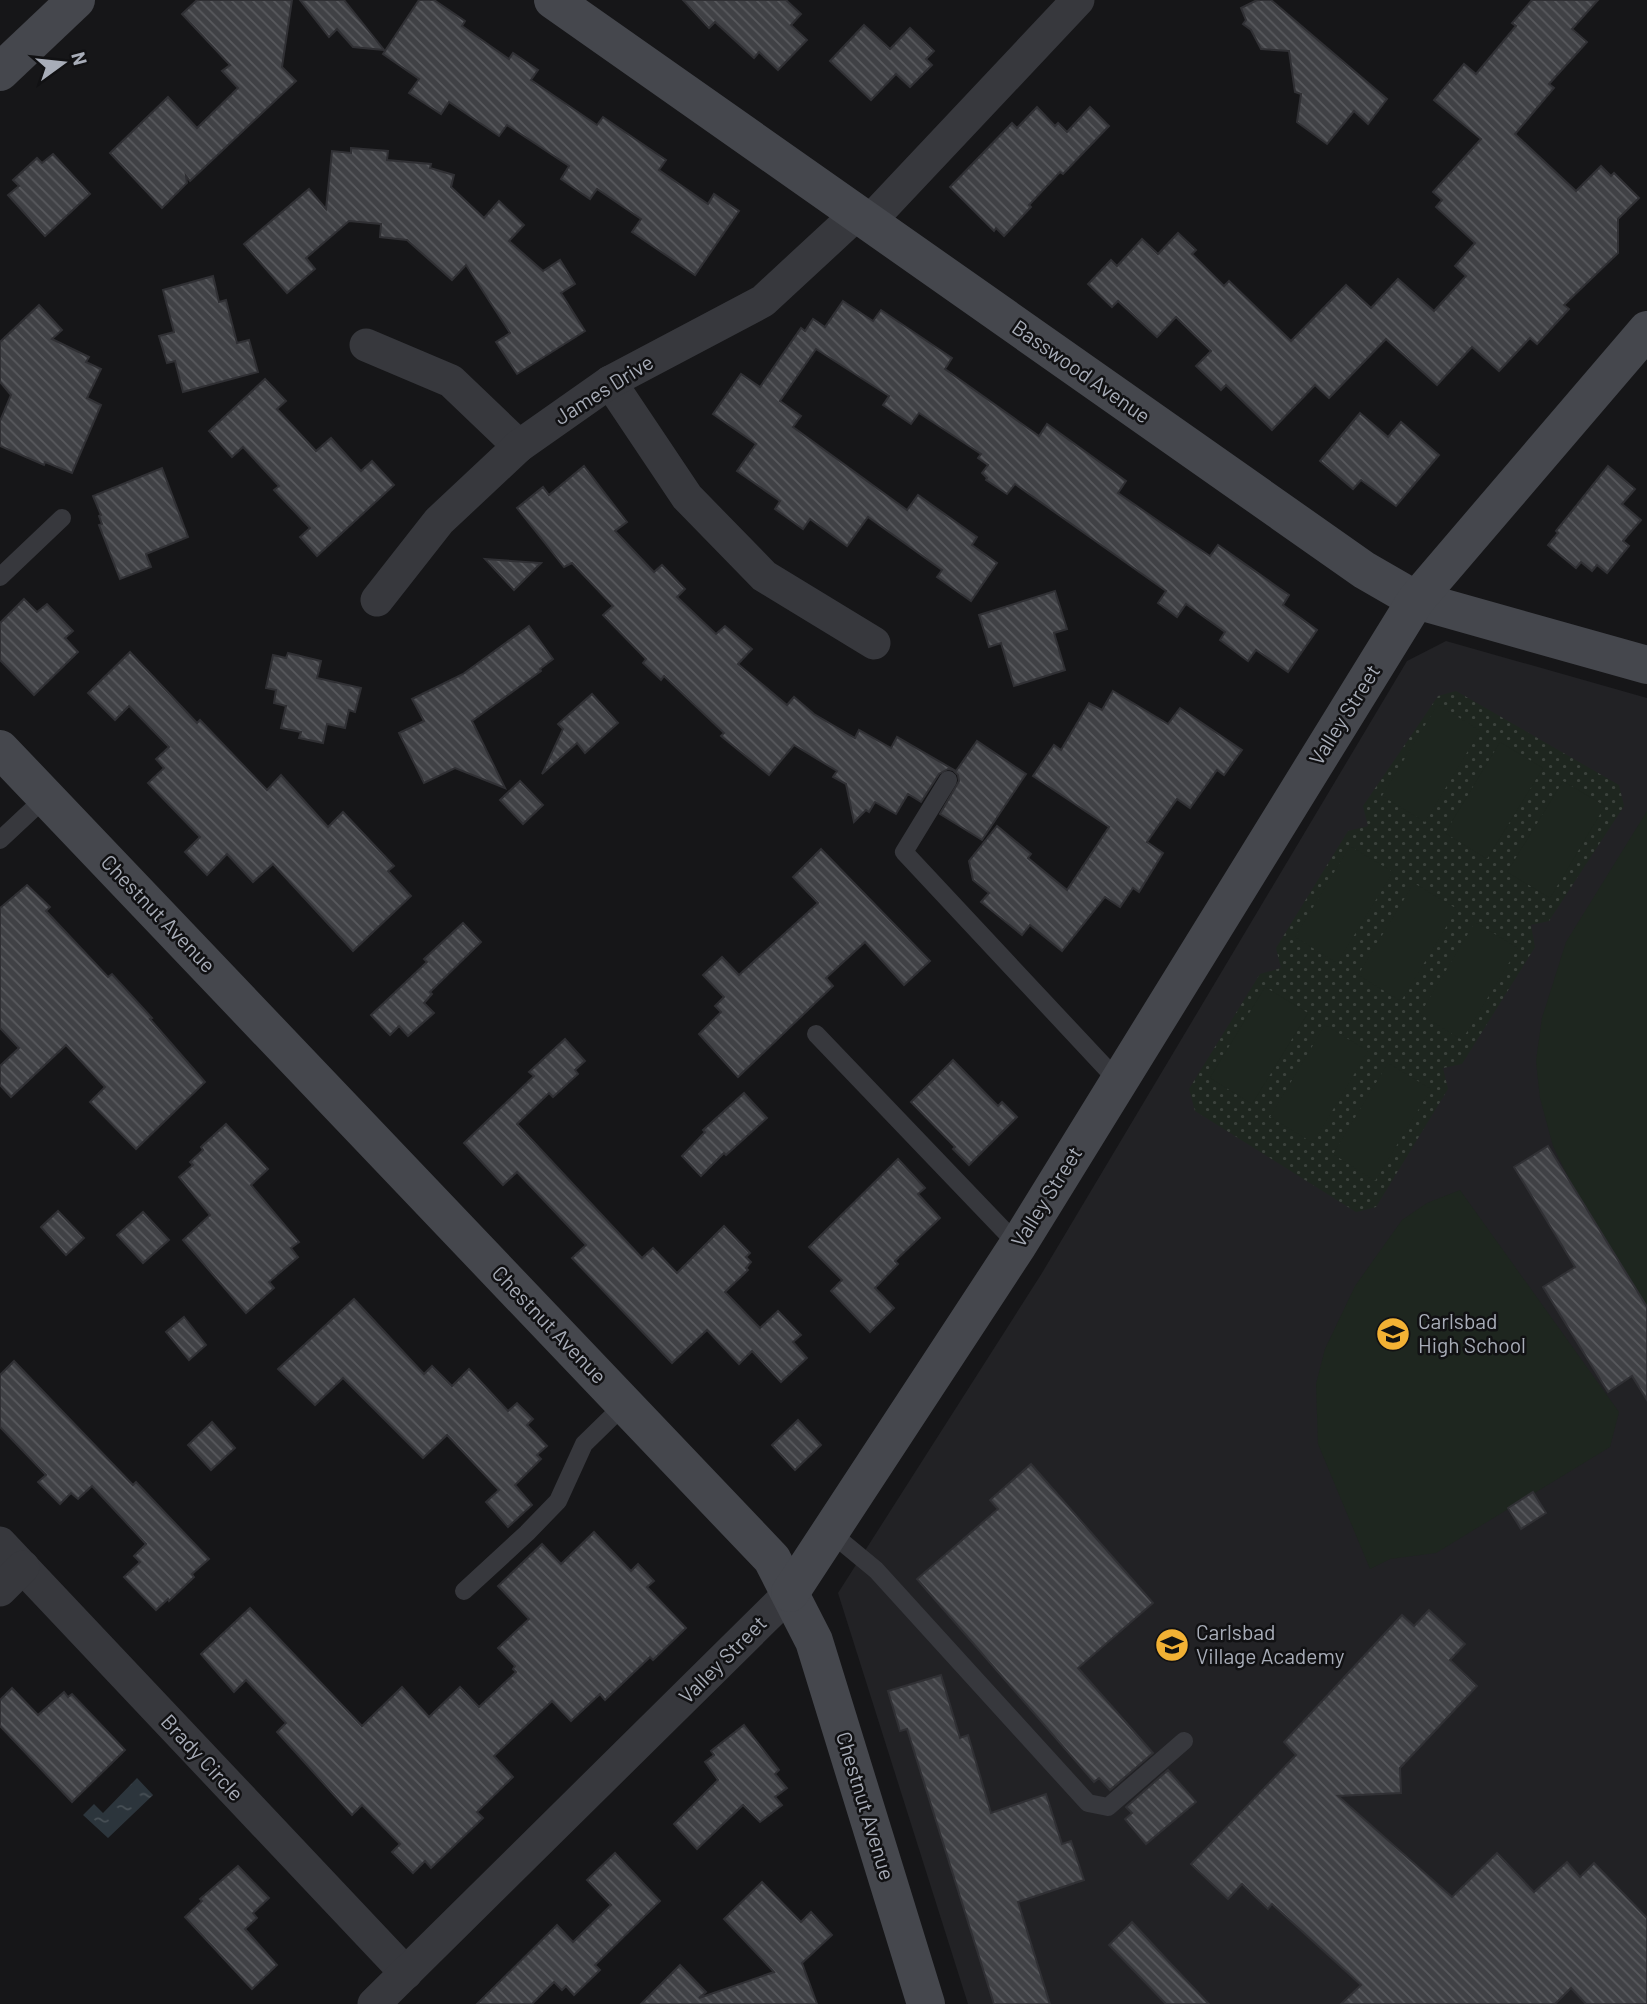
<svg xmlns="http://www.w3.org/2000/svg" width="1647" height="2004" viewBox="0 0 1647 2004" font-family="Barlow,sans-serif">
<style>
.built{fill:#222225}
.green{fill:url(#green-dots)}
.pitch{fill:#1e261f}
.water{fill:url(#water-ripples)}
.building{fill:url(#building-back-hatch);stroke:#303034;stroke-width:2}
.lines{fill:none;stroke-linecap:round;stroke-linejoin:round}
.lane{stroke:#37383d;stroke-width:18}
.street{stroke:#37383d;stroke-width:33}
.secondary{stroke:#45474d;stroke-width:38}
.labels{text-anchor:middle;stroke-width:5;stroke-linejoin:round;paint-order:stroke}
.street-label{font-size:21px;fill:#a8adb8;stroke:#111113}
.poi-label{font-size:21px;fill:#a8adb8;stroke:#111113;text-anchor:start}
</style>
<defs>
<pattern id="green-dots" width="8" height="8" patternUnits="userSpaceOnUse" patternTransform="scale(1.75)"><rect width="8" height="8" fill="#1e261f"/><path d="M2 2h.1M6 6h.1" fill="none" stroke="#3c433d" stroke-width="1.8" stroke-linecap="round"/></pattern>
<pattern id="water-ripples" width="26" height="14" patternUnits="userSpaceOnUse" patternTransform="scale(1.75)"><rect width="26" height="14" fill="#2c353c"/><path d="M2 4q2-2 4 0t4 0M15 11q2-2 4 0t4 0" fill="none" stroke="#485056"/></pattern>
<pattern id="building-back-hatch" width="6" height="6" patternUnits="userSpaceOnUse" patternTransform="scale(1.75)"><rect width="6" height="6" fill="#404145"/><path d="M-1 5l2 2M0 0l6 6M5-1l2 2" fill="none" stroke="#595a5e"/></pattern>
</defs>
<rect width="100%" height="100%" fill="#161618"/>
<path class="built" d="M 1446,641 L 1647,698 L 1647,2004 L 968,2004 L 838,1593 L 1042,1273 L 1407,661 Z"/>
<path class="green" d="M 1456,691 L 1619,785 L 1624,806 L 1549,921 L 1531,925 L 1535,947 L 1462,1064 L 1443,1068 L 1448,1089 L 1376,1207 L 1356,1212 L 1195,1111 L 1189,1089 L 1260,974 L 1281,968 L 1276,948 L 1348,831 L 1368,826 L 1363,806 L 1438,696 Z"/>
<g class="pitch">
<path d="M 1438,704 L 1480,731 L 1425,822 L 1382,796 Z"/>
<path d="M 1500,742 L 1543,768 L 1487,859 L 1445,833 Z"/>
<path d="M 1563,781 L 1605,806 L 1550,898 L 1507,872 Z"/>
<path d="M 1647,811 L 1647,1308 L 1575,1191 L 1553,1146 L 1540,1098 L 1536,1061 L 1542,1018 L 1566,942 Z"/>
<path d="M 1350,846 L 1393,872 L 1337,963 L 1295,937 Z"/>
<path d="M 1414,883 L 1457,909 L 1401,1001 L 1358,975 Z"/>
<path d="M 1475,922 L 1518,948 L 1462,1040 L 1420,1014 Z"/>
<path d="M 1265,987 L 1308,1013 L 1252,1104 L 1210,1078 Z"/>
<path d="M 1325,1025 L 1368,1051 L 1313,1143 L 1270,1117 Z"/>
<path d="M 1388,1063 L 1431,1089 L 1375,1181 L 1333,1154 Z"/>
<path d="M 1460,1190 L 1619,1412 L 1610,1447 L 1436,1553 L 1390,1559 L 1370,1569 L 1318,1444 L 1316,1384 L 1325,1349 L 1355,1286 L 1402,1220 L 1427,1203 Z"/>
</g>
<path class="water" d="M 137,1778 L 153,1795 L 108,1838 L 83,1815 L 94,1804 L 103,1813 Z"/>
<g class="building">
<path d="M 197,0 L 292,0 L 282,67 L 296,81 L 190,181 L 186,176 L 187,183 L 162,208 L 110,153 L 168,97 L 197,128 L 238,88 L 222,71 L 230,65 L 182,14 Z"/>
<path d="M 300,0 L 344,0 L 384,50 L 353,47 L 337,29 L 329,37 Z"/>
<path d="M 419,0 L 434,0 L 465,21 L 462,26 L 509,59 L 513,53 L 538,70 L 531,80 L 597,125 L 603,117 L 666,160 L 659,170 L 708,204 L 714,194 L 739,211 L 695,275 L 632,232 L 641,219 L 597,189 L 590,199 L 561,179 L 569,166 L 507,125 L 499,136 L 449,102 L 441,114 L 409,93 L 419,79 L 383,54 Z"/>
<path d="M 683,0 L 786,0 L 801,14 L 791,25 L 807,40 L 778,70 L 759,52 L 754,58 L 715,22 L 709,28 Z"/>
<path d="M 1257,0 L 1271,0 L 1387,99 L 1368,124 L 1354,111 L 1327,144 L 1297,122 L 1301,94 L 1295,92 L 1289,51 L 1261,49 L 1251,30 L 1243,24 L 1246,20 L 1241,8 Z"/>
<path d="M 1532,0 L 1598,0 L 1572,29 L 1587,42 L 1549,84 L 1554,88 L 1515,134 L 1576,191 L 1601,166 L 1611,176 L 1614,173 L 1639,198 L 1618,219 L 1618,253 L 1564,305 L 1569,309 L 1537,344 L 1530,338 L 1499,371 L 1472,347 L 1437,385 L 1386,339 L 1329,398 L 1315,385 L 1272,430 L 1226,385 L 1221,390 L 1196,366 L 1211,351 L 1176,317 L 1157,337 L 1118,301 L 1112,307 L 1088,284 L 1111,260 L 1117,266 L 1142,239 L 1158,254 L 1178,233 L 1196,250 L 1192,254 L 1224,286 L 1229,281 L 1291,341 L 1346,285 L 1371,308 L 1398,279 L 1434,311 L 1466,276 L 1455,266 L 1475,243 L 1436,207 L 1442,200 L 1433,192 L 1481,139 L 1434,100 L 1464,64 L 1476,74 L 1516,26 L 1512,23 Z"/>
<path d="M 864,25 L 890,49 L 910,28 L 934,51 L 926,59 L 932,65 L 910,87 L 896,74 L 871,100 L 830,61 Z"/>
<path d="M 1037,107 L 1055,126 L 1058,123 L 1067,132 L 1090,107 L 1109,126 L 1063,174 L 1060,172 L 1029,205 L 1031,207 L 1004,236 L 996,228 L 994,231 L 950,187 L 1012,123 L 1017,128 Z"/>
<path d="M 351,148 L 388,151 L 387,160 L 431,164 L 430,168 L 454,175 L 451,187 L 484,218 L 499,201 L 524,225 L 509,241 L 543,271 L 560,260 L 575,284 L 561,293 L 585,331 L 517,374 L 496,342 L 510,333 L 466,265 L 452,280 L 407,240 L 380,237 L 381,224 L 349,221 L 306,258 L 315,269 L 287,293 L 244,244 L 309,189 L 326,209 L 332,151 L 351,153 Z"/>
<path d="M 53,154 L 90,194 L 45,236 L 8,195 L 19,186 L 13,180 L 37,158 L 42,163 Z"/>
<path d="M 213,276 L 219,302 L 226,300 L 237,343 L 249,340 L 258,372 L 183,392 L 175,361 L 167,363 L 159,336 L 174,332 L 163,290 Z"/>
<path d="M 843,301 L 873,321 L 881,310 L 952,358 L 945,369 L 1039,436 L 1047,424 L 1126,481 L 1118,493 L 1180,536 L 1210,556 L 1218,545 L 1289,595 L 1283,605 L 1317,630 L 1288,672 L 1256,650 L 1248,661 L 1220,640 L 1225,632 L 1186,604 L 1177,617 L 1158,603 L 1166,591 L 1015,484 L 1007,494 L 986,480 L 987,478 L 982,473 L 988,465 L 978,458 L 981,454 L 919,413 L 911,424 L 883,405 L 889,396 L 816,349 L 780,401 L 801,416 L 793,427 L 907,510 L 918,495 L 977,537 L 972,545 L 997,563 L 971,601 L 937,577 L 942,570 L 868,517 L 847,546 L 810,519 L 803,529 L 775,509 L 780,501 L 737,471 L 756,444 L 713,414 L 741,374 L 760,387 L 801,328 L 805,331 L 813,319 L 825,327 Z"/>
<path d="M 39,305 L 62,330 L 52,339 L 89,357 L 86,362 L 101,369 L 87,398 L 101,405 L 72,473 L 45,462 L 44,465 L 0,446 L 0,421 L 11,395 L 0,382 L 0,342 Z"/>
<path d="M 265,379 L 286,401 L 277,409 L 316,451 L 331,438 L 361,471 L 372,461 L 394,485 L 317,556 L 300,537 L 310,528 L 274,490 L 279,486 L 243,447 L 232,457 L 209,431 Z"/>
<path d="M 1360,413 L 1388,437 L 1401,422 L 1439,455 L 1396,506 L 1361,480 L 1353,489 L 1320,461 Z"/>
<path d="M 584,466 L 627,522 L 615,531 L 654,572 L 662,565 L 685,589 L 677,597 L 716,634 L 725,626 L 752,649 L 738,664 L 787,705 L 794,697 L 814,714 L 855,738 L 859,730 L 891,748 L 897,737 L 956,771 L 977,741 L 1026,774 L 982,840 L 940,814 L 959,781 L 958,775 L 953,770 L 948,769 L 939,774 L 921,802 L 908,794 L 896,814 L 875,802 L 869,812 L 866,810 L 854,822 L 846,784 L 833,777 L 837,771 L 794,745 L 769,775 L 721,736 L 724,733 L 664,676 L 661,680 L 643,663 L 646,659 L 603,615 L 613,606 L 572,563 L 564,567 L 517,508 L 543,487 L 549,495 Z"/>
<path d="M 1608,466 L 1635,489 L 1622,504 L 1641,520 L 1623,541 L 1629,546 L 1607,573 L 1597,565 L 1592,571 L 1581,562 L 1576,568 L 1548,545 L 1558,533 L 1556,531 Z"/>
<path d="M 162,468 L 188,537 L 146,554 L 151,567 L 120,579 L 99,525 L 102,524 L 99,516 L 101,515 L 93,496 Z"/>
<path d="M 485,559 L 541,563 L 514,590 Z"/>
<path d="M 1055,591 L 1067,629 L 1054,633 L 1065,670 L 1014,686 L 1001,643 L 989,647 L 979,615 Z"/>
<path d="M 24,599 L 37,612 L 47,604 L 73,631 L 65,638 L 78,652 L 34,695 L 0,660 L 0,623 Z"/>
<path d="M 529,626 L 553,659 L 540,669 L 541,671 L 472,721 L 505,788 L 455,768 L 424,783 L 399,733 L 424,721 L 412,699 L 463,674 Z"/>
<path d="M 130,652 L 197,723 L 200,720 L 267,790 L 281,775 L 328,827 L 343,812 L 394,866 L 388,871 L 411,896 L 353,951 L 273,864 L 253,882 L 227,854 L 207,875 L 185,852 L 200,837 L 148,783 L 164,768 L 156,759 L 169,747 L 129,706 L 115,720 L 88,693 Z"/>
<path d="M 288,653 L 321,661 L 317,678 L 361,688 L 355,712 L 349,710 L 345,728 L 327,724 L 323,743 L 299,738 L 301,732 L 281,728 L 286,706 L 274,703 L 276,690 L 266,688 L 273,655 L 286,658 Z"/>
<path d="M 1113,691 L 1168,724 L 1180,708 L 1242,750 L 1224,775 L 1217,770 L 1190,808 L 1177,799 L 1147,842 L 1163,853 L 1139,892 L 1133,888 L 1120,907 L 1105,897 L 1062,951 L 1030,925 L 1022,935 L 981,902 L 989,893 L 973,880 L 969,861 L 997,826 L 1031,854 L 1028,858 L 1067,890 L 1109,827 L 1033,776 L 1054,745 L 1061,750 L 1089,703 L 1102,710 Z"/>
<path d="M 592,694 L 618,723 L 585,753 L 577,743 L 542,774 L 563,729 L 558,724 Z"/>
<path d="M 520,781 L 543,805 L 523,824 L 500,800 Z"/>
<path d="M 821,849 L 930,961 L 904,985 L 865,942 L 826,978 L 833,986 L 738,1077 L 699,1034 L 721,1012 L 715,1006 L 724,997 L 703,975 L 722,957 L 739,975 L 818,903 L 793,877 Z"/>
<path d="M 27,885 L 50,907 L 46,911 L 108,977 L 112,974 L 152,1018 L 150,1019 L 205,1082 L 136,1149 L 90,1102 L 105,1087 L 66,1045 L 11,1097 L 0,1085 L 0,1066 L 19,1048 L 0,1028 L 0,908 Z"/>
<path d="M 463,923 L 481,942 L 430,992 L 432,994 L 424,1003 L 434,1013 L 408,1036 L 399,1026 L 390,1035 L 371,1015 L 427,962 L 424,959 Z"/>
<path d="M 565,1039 L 585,1061 L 575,1070 L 578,1074 L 553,1097 L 549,1093 L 517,1124 L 642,1258 L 653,1248 L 677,1273 L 724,1226 L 750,1253 L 746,1257 L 751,1262 L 746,1268 L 748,1270 L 725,1292 L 760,1328 L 778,1311 L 801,1335 L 793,1342 L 807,1358 L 781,1382 L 752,1351 L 739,1364 L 707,1330 L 672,1363 L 572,1258 L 586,1245 L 517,1172 L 503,1185 L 464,1143 L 534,1076 L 529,1072 Z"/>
<path d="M 953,1060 L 998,1106 L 1002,1102 L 1017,1117 L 969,1165 L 953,1149 L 955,1147 L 911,1102 Z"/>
<path d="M 744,1093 L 767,1118 L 726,1155 L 724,1153 L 701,1176 L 682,1156 L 705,1132 L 703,1130 Z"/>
<path d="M 226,1124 L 268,1169 L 251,1185 L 299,1242 L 291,1248 L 298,1257 L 269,1282 L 274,1288 L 246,1313 L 183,1240 L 210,1215 L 179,1177 L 193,1165 L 190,1162 L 203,1150 L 201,1147 Z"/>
<path d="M 1548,1146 L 1647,1307 L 1647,1400 L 1632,1376 L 1608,1392 L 1543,1287 L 1575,1267 L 1514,1167 Z"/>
<path d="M 898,1159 L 925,1188 L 918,1194 L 940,1218 L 895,1261 L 898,1264 L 875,1288 L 894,1308 L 870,1332 L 831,1291 L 842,1280 L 809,1247 Z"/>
<path d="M 58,1211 L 84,1238 L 66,1255 L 41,1227 Z"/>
<path d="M 143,1212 L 169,1240 L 143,1263 L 117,1235 Z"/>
<path d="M 354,1299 L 424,1374 L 432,1366 L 452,1386 L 469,1369 L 508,1411 L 517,1403 L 533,1419 L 527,1425 L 547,1446 L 537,1455 L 541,1459 L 515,1485 L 532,1505 L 508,1527 L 486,1502 L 499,1490 L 447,1435 L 423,1458 L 343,1378 L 315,1405 L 278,1369 Z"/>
<path d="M 184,1317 L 206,1345 L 189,1360 L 166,1332 Z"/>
<path d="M 14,1361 L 133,1485 L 136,1482 L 209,1559 L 192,1574 L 194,1577 L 169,1601 L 168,1599 L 156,1610 L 124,1577 L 140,1562 L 134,1556 L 146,1544 L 92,1486 L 78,1499 L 71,1493 L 60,1504 L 38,1482 L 46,1475 L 0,1427 L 0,1375 Z"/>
<path d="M 798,1420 L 821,1445 L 795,1470 L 772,1445 Z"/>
<path d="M 212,1422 L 235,1448 L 211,1470 L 188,1445 Z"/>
<path d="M 1031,1464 L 1153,1603 L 1078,1668 L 1153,1753 L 1110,1790 L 1099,1778 L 1094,1782 L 917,1579 L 998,1509 L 990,1500 Z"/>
<path d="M 1533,1492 L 1546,1513 L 1521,1529 L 1508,1508 Z"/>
<path d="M 594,1532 L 631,1571 L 638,1564 L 654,1581 L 647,1587 L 686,1628 L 653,1660 L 650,1657 L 605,1700 L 600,1694 L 571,1721 L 552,1701 L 494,1756 L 513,1777 L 477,1812 L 483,1818 L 431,1868 L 425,1861 L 413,1873 L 392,1852 L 400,1844 L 362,1805 L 352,1815 L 277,1732 L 286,1723 L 246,1680 L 234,1692 L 201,1654 L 250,1608 L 362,1726 L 402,1687 L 429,1717 L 460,1687 L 479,1707 L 516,1672 L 513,1669 L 515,1666 L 498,1648 L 529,1619 L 498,1586 L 542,1544 L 561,1564 Z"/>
<path d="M 1429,1610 L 1465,1644 L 1450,1660 L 1477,1686 L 1400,1768 L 1401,1793 L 1338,1796 L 1452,1897 L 1497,1853 L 1534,1892 L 1567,1862 L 1580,1877 L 1594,1863 L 1647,1918 L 1647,2004 L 1586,2004 L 1571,1988 L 1555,2004 L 1341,2004 L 1361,1985 L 1272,1904 L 1268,1909 L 1242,1884 L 1228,1899 L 1191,1864 L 1296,1755 L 1284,1742 L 1402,1615 L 1414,1626 Z"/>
<path d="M 941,1675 L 960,1738 L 968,1735 L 991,1813 L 1046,1794 L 1062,1844 L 1071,1841 L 1084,1880 L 1018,1902 L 1050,2004 L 994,2004 L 907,1729 L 900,1731 L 888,1691 Z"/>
<path d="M 12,1688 L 38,1715 L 64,1692 L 68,1697 L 72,1694 L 125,1750 L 72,1802 L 0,1726 L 0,1700 Z"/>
<path d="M 744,1725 L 779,1770 L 775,1774 L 787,1788 L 775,1797 L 782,1805 L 760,1822 L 743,1805 L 697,1849 L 674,1824 L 718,1780 L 705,1762 L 714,1755 L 711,1751 Z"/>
<path d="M 1168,1770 L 1196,1802 L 1146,1844 L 1125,1819 L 1132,1813 L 1126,1807 Z"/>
<path d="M 615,1853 L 660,1901 L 595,1965 L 600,1970 L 574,1995 L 566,1986 L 562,1990 L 554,1982 L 532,2004 L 477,2004 L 557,1925 L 573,1942 L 611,1905 L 587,1880 Z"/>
<path d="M 238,1866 L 269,1898 L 253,1913 L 257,1918 L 245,1929 L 277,1965 L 252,1989 L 185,1917 L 202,1901 L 200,1899 Z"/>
<path d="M 762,1882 L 801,1922 L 811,1912 L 832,1935 L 802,1963 L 817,2004 L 641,2004 L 680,1965 L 706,1992 L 699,1998 L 774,1972 L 724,1919 Z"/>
<path d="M 1132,1922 L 1171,1964 L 1209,2004 L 1166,2004 L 1109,1945 Z"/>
</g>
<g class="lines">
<g class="lane">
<path d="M 0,577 L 62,518"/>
<path d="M 948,780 L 904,852 L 1119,1082"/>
<path d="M 0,840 L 46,797"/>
<path d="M 816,1034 L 1018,1245"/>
<path d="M 830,1532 L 876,1570 L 1088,1803 L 1108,1807 L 1184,1741"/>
<path d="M 464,1591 L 527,1533 L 558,1501 L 584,1444 L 625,1404"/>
</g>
<g class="street">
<path d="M 868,223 L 1078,0"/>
<path d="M 366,345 L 451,381 L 519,446"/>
<path d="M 610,382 L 687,497 L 764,576 L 874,643"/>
<path d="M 377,600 L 439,521 L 519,446 L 610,382 L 763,301 L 858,213"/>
<path d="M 0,1543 L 406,1973"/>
<path d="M 0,1590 L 23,1567"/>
<path d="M 374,2004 L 790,1593"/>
</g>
<g class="secondary">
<path d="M 553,0 L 1364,570 L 1416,600 L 1647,665"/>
<path d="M 0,72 L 76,0"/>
<path d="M 0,749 L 772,1559 L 814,1641 L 926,2004"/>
<path d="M 790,1593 L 1018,1245 L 1416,600 L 1647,330"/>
</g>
</g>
<defs>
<g id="school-disc" transform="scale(1.75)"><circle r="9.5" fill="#f2b134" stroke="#111113"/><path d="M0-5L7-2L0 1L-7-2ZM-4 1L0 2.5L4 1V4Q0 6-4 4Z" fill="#111"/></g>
</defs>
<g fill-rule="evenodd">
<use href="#school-disc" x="1393" y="1334"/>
<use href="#school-disc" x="1172" y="1645"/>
</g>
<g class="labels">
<g class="street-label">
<text transform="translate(1081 372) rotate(35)" y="7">Basswood Avenue</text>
<text transform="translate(604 390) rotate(-32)" y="7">James Drive</text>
<text transform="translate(1345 715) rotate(-58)" y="7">Valley Street</text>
<text transform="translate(158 914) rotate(46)" y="7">Chestnut Avenue</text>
<text transform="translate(1047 1197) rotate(-58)" y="7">Valley Street</text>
<text transform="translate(549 1325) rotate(46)" y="7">Chestnut Avenue</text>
<text transform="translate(723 1660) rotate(-45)" y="7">Valley Street</text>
<text transform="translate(202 1758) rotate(47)" y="7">Brady Circle</text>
<text transform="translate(865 1806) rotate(73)" y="7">Chestnut Avenue</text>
</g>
<g class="poi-label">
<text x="1418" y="1329">Carlsbad<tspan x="1418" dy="24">High School</tspan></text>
<text x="1196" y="1640">Carlsbad<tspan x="1196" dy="24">Village Academy</tspan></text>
</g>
</g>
<g transform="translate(63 63) rotate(75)" stroke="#111113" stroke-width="5" paint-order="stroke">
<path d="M0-5L12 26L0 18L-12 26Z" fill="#a8adb8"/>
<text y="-10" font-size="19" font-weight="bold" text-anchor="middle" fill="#a8adb8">N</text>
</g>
</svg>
